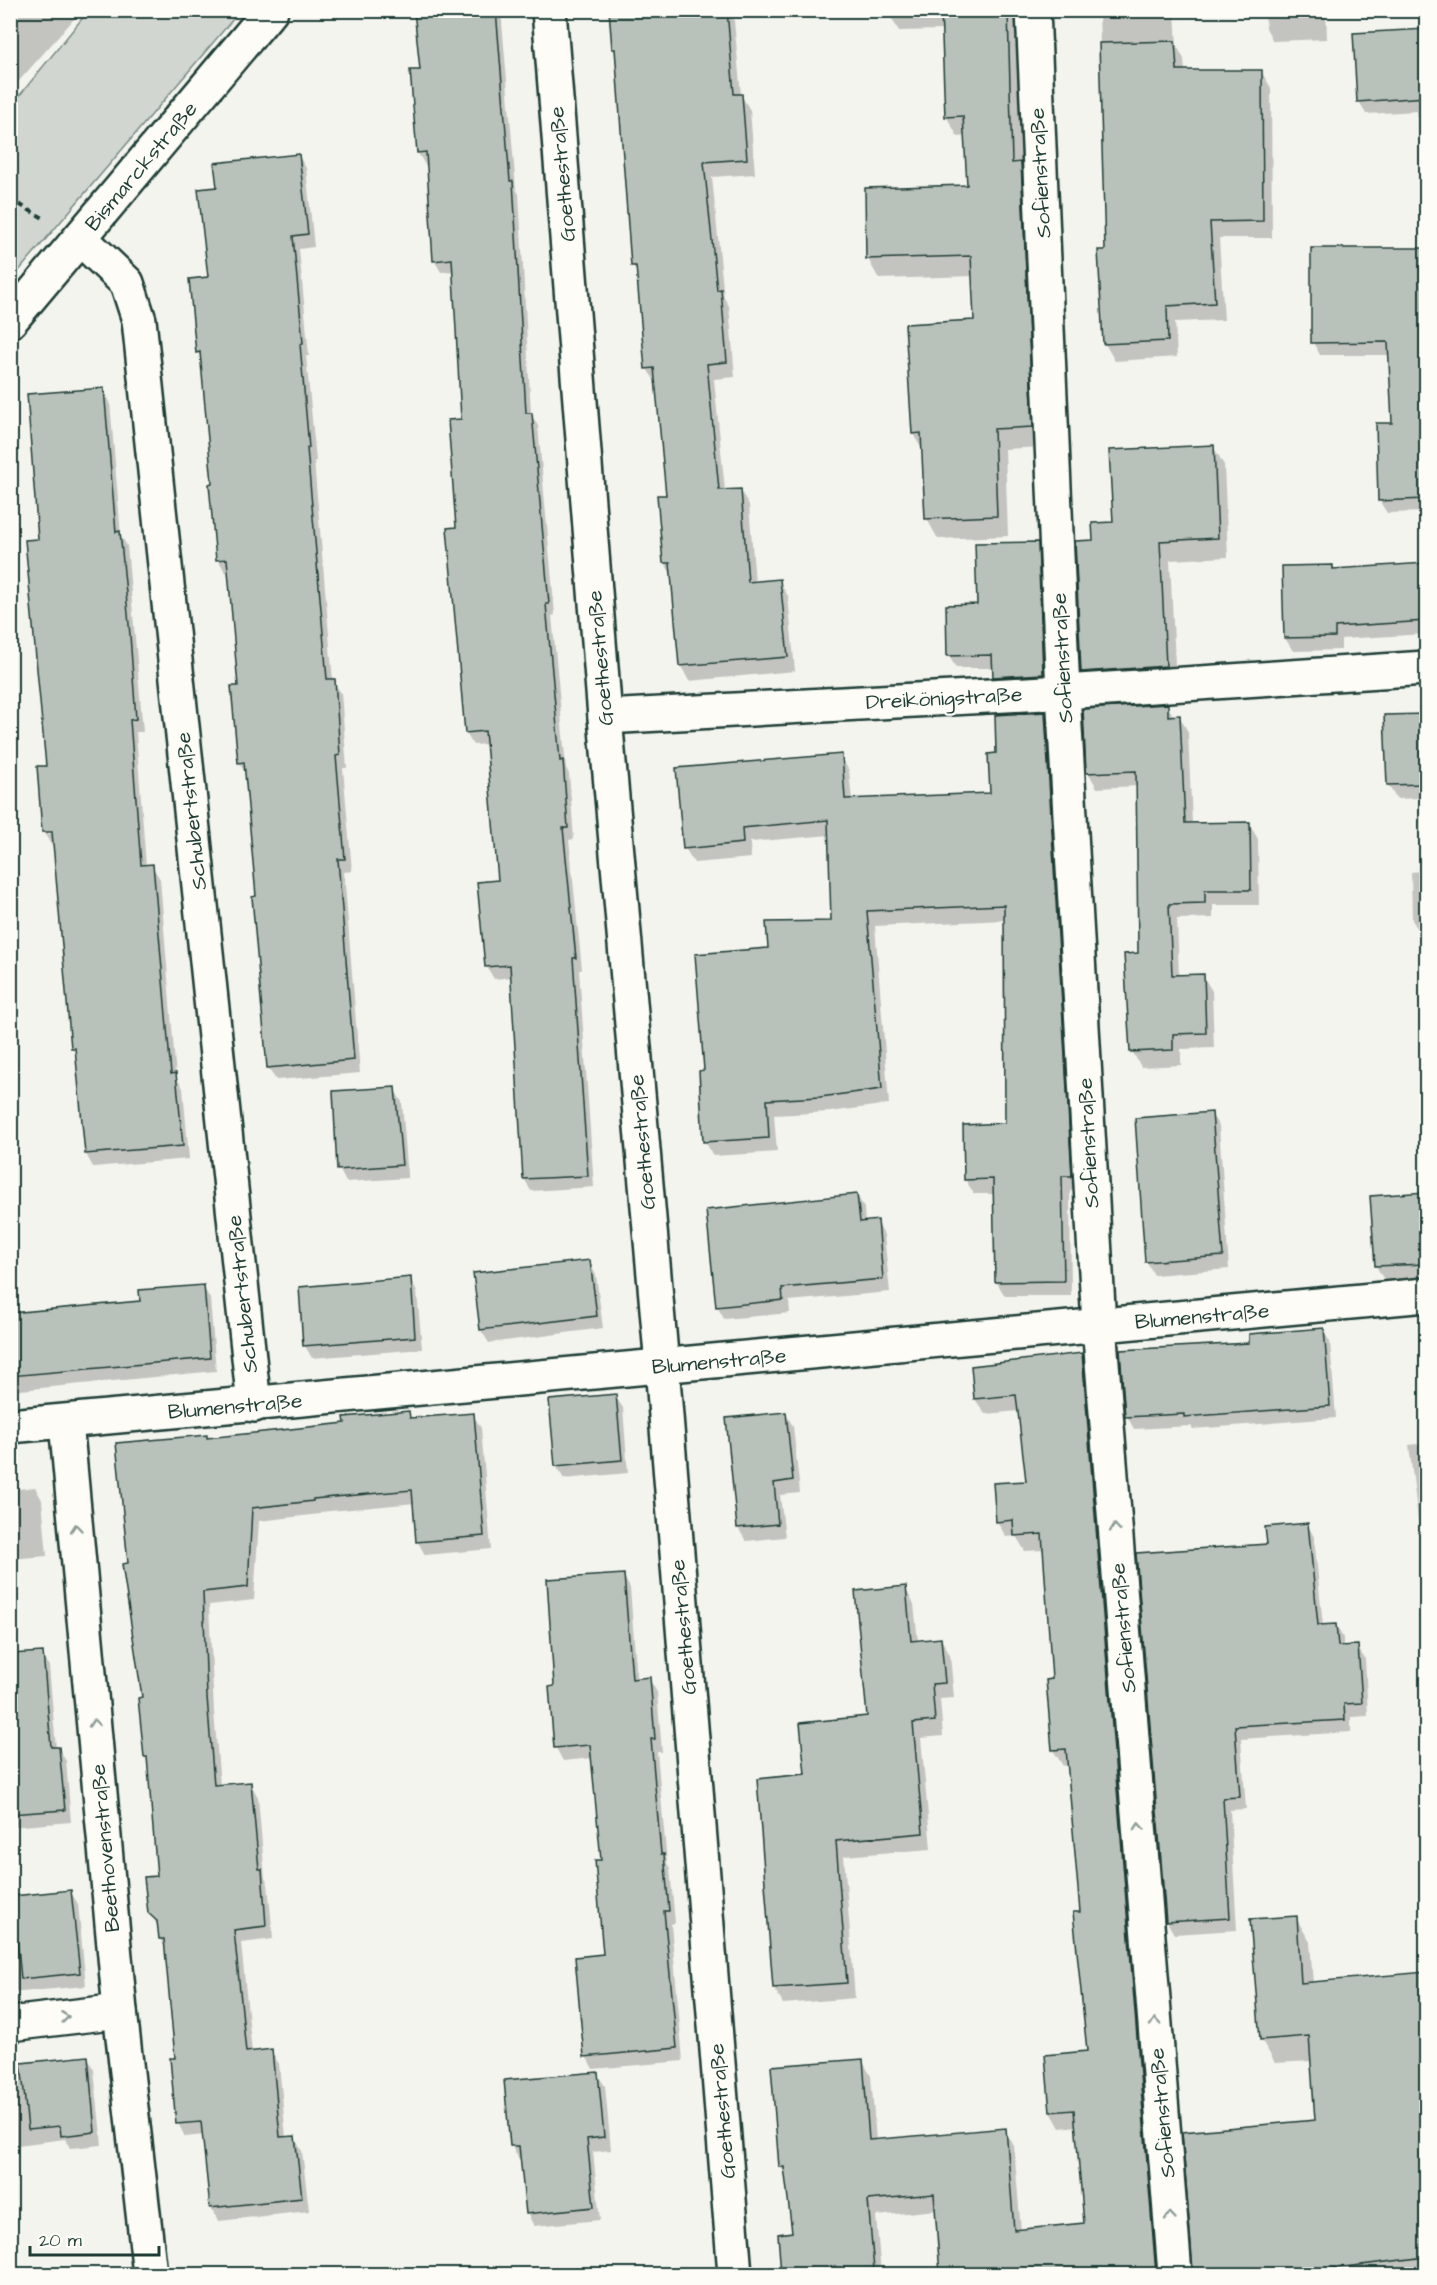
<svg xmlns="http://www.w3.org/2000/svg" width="1437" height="2285" viewBox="0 0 1437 2285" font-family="'Architects Daughter',sans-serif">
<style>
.green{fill:#d1d6d1;stroke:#788a82;stroke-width:1.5}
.shadow{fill:#0003;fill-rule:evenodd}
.building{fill:#b9c1bb;stroke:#1f3d34;stroke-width:1.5}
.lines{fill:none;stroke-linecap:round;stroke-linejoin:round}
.minor-casing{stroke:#1f3d34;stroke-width:38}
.path{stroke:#1f3d34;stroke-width:4;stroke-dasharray:6 4.5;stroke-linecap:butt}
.minor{stroke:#fdfcf7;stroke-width:33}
.oneway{stroke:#8e9c96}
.labels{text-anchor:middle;stroke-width:4.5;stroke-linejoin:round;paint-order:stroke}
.street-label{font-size:21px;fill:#1f3d34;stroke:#fdfcf7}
</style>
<rect width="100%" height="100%" fill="#f4f4ef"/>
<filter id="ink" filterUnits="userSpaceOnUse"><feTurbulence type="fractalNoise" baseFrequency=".0167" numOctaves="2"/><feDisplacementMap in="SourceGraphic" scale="12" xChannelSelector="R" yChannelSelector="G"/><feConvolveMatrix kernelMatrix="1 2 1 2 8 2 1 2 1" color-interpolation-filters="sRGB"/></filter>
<g filter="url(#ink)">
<path class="green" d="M 89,10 L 240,11 L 11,280 L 11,106 Z"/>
<g class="shadow">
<path d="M 10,10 L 82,10 L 10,91 Z"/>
<path d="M 416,10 L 501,10 L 516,189 L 519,194 L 531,414 L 538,426 L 555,615 L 552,616 L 566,768 L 569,774 L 574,839 L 569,840 L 582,970 L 579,970 L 594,1187 L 531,1191 L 524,1178 L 513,977 L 494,979 L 487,967 L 500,881 L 488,744 L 473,745 L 466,733 L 458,529 L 462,421 L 455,271 L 441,272 L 434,260 L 428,165 L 425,165 L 418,153 L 421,71 Z"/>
<path d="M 610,10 L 733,10 L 741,95 L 750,110 L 755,174 L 712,177 L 724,298 L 729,306 L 735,377 L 714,379 L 725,491 L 740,490 L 749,505 L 755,583 L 779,581 L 788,596 L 795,671 L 689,681 L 681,666 L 673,578 L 665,563 L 659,497 L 667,496 L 657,384 L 647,369 L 639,276 L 633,266 L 616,54 L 613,49 Z"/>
<path d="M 887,10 L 1020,10 L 1018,30 L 1022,167 L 1032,184 L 1043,447 L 1005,449 L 1008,536 L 938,539 L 927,519 L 923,451 L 913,434 L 976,321 L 974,276 L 879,279 L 868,259 L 866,190 L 969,186 L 966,136 L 958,137 L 946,116 L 943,30 L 899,31 Z"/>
<path d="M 1099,10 L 1175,10 L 1177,46 L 1184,59 L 1185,72 L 1261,71 L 1271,88 L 1272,238 L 1219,238 L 1224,320 L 1175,322 L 1177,357 L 1115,361 L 1105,344 L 1106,252 Z"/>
<path d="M 1265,10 L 1326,10 L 1327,39 L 1273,41 L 1266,28 Z"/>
<path d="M 1419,10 L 1426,10 L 1426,512 L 1387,513 L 1379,500 L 1393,424 L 1390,355 L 1320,355 L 1313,342 L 1313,250 L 1426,250 L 1417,111 L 1366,114 L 1359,101 L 1420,31 Z"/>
<path d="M 298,155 L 306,168 L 314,247 L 299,249 L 309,356 L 306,356 L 316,461 L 314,461 L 333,681 L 341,693 L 347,768 L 343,768 L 352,871 L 344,872 L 360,1073 L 276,1080 L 268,1068 L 258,898 L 246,775 L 239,762 L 240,687 L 229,572 L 225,572 L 218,559 L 214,485 L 202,360 L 198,352 L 209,279 L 218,189 Z"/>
<path d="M 103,389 L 110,402 L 121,536 L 127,546 L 136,649 L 143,732 L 136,732 L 146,866 L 152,866 L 160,879 L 176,1077 L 183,1088 L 189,1159 L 93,1167 L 86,1154 L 77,1055 L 73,1047 L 55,845 L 51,845 L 44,832 L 47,767 L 40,540 ZM 48,831 L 60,833 L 48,834 Z"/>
<path d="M 1213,446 L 1224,465 L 1228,557 L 1170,560 L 1176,685 L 1093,691 L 1082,672 L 1094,542 Z"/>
<path d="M 1037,543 L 1044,556 L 1050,687 L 1002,689 L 995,677 L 994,668 L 956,668 L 949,656 Z"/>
<path d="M 1426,564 L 1426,634 L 1341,639 L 1341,650 L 1293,651 L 1285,638 L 1332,567 L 1334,571 Z"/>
<path d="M 1167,705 L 1174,717 L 1180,717 L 1188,732 L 1192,824 L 1249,824 L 1258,839 L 1259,905 L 1213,905 L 1213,918 L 1177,919 L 1179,977 L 1203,976 L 1212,991 L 1214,1048 L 1181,1049 L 1181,1065 L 1141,1067 L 1132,1051 L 1139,955 L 1138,786 L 1097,788 L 1088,772 Z"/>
<path d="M 1044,713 L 1053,728 L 1079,1190 L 1070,1191 L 1071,1296 L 1005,1296 L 996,1281 L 995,1194 L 974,1194 L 965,1179 L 1007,1125 L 1005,920 L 875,926 L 889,1104 L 830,1112 L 774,1115 L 777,1152 L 713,1156 L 705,1141 L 706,1072 L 770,950 L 833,922 L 830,835 L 750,842 L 751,858 L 694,863 L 685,848 L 841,756 L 849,771 L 852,800 L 991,795 L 998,754 Z"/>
<path d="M 1426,715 L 1426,1005 L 1424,934 L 1421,934 L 1412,920 L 1411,872 L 1422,871 L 1420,798 L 1397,799 L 1388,785 L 1386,717 Z"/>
<path d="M 394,1089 L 402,1102 L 408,1178 L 346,1182 L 339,1169 Z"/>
<path d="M 1211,1114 L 1219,1126 L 1229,1269 L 1154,1275 L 1147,1262 Z"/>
<path d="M 1426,1194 L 1426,1278 L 1384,1280 L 1376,1266 L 1372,1197 Z"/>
<path d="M 857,1195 L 864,1208 L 865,1223 L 877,1222 L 884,1235 L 890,1292 L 789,1301 L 790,1313 L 724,1319 L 717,1306 Z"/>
<path d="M 589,1262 L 596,1275 L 603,1328 L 489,1343 L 481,1330 L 474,1274 Z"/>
<path d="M 410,1279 L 417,1292 L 422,1349 L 312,1358 L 305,1346 Z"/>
<path d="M 203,1286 L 210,1299 L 216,1371 L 10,1391 L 10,1315 L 142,1302 Z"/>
<path d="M 1323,1330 L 1330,1342 L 1336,1418 L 1193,1429 L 1191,1426 L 1134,1429 L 1127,1416 L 1251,1344 Z"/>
<path d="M 1082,1355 L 1091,1371 L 1163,2274 L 942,2274 L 937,2210 L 876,2216 L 881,2274 L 783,2274 L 779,2235 L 794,2234 L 787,2178 L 781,2167 L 862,2060 L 871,2076 L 876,2141 L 1005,2130 L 1014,2146 L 1021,2231 L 1086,2224 L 1077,2126 L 1060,2128 L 1051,2112 L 1088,2053 L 1081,1913 L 1069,1765 L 1063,1766 L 1053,1750 L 1054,1681 L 1044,1550 L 1025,1551 L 1016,1536 L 1006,1537 L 997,1521 L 1028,1482 L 1019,1411 L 985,1414 L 975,1399 Z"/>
<path d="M 615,1396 L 623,1408 L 628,1473 L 564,1479 L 556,1466 L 550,1402 Z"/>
<path d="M 408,1413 L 412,1420 L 473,1415 L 481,1428 L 491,1549 L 425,1555 L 418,1542 L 415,1503 L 320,1512 L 320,1514 L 259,1521 L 254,1600 L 209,1605 L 214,1712 L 220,1786 L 250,1783 L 258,1797 L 265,1878 L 268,1884 L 273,1939 L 241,1943 L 252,2053 L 271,2051 L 279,2064 L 286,2138 L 294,2137 L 302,2151 L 309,2211 L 219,2221 L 211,2208 L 204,2135 L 185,2137 L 178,2123 L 177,2059 L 166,1949 L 160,1939 L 159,1928 L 149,1912 L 159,1877 L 149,1763 L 145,1756 L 144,1699 L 129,1565 L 208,1440 L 346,1424 Z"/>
<path d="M 785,1413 L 793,1426 L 800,1493 L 780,1495 L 785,1537 L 746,1541 L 738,1528 Z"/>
<path d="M 1426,1443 L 1426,1532 L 1418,1520 L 1409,1445 Z"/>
<path d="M 35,1487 L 42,1500 L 47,1556 L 10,1559 L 10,1490 Z"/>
<path d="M 1307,1524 L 1314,1537 L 1323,1626 L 1336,1625 L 1343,1638 L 1343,1647 L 1357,1647 L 1365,1659 L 1368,1716 L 1351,1717 L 1351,1732 L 1241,1739 L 1246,1809 L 1230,1810 L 1237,1930 L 1174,1934 L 1167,1922 L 1268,1545 Z"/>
<path d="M 623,1575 L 630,1588 L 637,1680 L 649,1679 L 657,1692 L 662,1752 L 657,1752 L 667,1863 L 670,1869 L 675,1923 L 671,1924 L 683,2061 L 593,2069 L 586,2056 L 605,1956 L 602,1861 L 593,1758 L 563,1761 L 556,1748 L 556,1688 Z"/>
<path d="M 905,1588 L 914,1604 L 918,1642 L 941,1639 L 950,1655 L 954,1698 L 940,1699 L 943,1736 L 921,1738 L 931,1849 L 844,1856 L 855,1998 L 783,2004 L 774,1988 L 806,1776 L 868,1718 Z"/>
<path d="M 42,1653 L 49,1666 L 56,1748 L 58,1748 L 66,1761 L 71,1822 L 10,1827 L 10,1656 Z"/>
<path d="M 70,1891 L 78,1904 L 86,1986 L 10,1993 L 10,1923 L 17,1923 Z"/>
<path d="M 1296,1918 L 1310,1942 L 1313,1983 L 1426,1974 L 1426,2274 L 1195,2274 L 1316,2121 L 1312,2061 L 1275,2063 L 1261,2039 Z"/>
<path d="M 87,2057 L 94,2070 L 102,2145 L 70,2148 L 65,2139 L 10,2146 L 10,2071 Z"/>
<path d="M 597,2074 L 605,2086 L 611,2150 L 593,2152 L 600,2220 L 534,2226 L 527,2213 L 522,2158 L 519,2159 L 512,2146 Z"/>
<path d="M 464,2268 L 468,2274 L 402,2274 L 429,2271 Z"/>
</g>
<g class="building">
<path d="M 414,10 L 496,10 L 510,181 L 513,181 L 526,413 L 532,413 L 549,604 L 546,604 L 560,761 L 563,760 L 568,828 L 563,828 L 576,958 L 573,958 L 588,1176 L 523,1179 L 510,965 L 485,967 L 477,882 L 498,880 L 485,731 L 465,733 L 447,528 L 456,527 L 448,420 L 461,419 L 452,259 L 433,261 L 426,152 L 417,153 L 410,70 L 420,70 Z"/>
<path d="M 609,10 L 727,10 L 734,94 L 742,94 L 747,159 L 704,162 L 717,290 L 721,289 L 727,362 L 707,364 L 719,490 L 741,489 L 748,582 L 780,579 L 788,657 L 679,666 L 670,563 L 663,563 L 657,495 L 666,495 L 654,368 L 645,369 L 636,266 L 631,266 L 615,49 L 612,49 Z"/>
<path d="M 941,10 L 1008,10 L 1012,163 L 1021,162 L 1033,427 L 994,429 L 997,516 L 925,519 L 921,433 L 912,434 L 905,324 L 974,320 L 971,256 L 866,259 L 865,188 L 967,185 L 963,116 L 945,117 Z"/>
<path d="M 1426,29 L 1426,97 L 1357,102 L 1353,33 Z"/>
<path d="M 1175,41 L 1177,70 L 1262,70 L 1263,221 L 1210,222 L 1215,303 L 1167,306 L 1168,341 L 1103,344 L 1098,250 L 1105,250 L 1099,43 Z"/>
<path d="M 299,154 L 308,234 L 293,236 L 303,343 L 300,344 L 309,448 L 307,448 L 327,679 L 335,679 L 340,755 L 336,756 L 345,859 L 338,859 L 354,1060 L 267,1068 L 252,897 L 256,896 L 244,762 L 238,763 L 231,686 L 238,686 L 227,559 L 216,560 L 209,484 L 212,483 L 200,352 L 196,353 L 189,279 L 208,277 L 198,189 L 217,187 L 214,163 Z"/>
<path d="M 1311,248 L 1426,248 L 1426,499 L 1378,501 L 1376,423 L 1392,423 L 1388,342 L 1311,343 Z"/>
<path d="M 104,388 L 116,532 L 120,531 L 130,635 L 136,719 L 130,720 L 141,865 L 153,864 L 171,1074 L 176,1073 L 183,1146 L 85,1154 L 75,1048 L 71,1048 L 52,832 L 42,832 L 37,766 L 46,766 L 25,540 L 38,539 L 27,394 Z"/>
<path d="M 1214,445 L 1218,538 L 1160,541 L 1166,666 L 1081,672 L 1075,541 L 1093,540 L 1092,523 L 1113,522 L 1109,450 Z"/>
<path d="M 1038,542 L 1043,674 L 993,677 L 992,655 L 947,656 L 946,605 L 977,604 L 975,543 Z"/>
<path d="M 1426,563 L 1426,621 L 1335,627 L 1335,637 L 1284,638 L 1282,566 L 1333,565 L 1333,569 Z"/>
<path d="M 1168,704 L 1168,716 L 1180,715 L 1185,823 L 1250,822 L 1251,890 L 1205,890 L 1205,903 L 1169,904 L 1172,975 L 1204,974 L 1206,1033 L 1173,1034 L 1173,1050 L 1130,1052 L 1124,954 L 1138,953 L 1136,771 L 1086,773 L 1083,709 Z"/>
<path d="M 1045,712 L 1072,1176 L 1062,1176 L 1064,1281 L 995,1282 L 993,1179 L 964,1180 L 963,1125 L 1005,1123 L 1004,905 L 867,911 L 882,1089 L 820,1097 L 767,1100 L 769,1138 L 703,1142 L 699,1071 L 704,1070 L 695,954 L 768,948 L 766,922 L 831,921 L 828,820 L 742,828 L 743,843 L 683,849 L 676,768 L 842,754 L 845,799 L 990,793 L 988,754 L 996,753 L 995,715 Z"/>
<path d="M 1426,714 L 1426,784 L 1387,785 L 1384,715 Z"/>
<path d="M 395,1087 L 402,1165 L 337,1170 L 333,1091 Z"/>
<path d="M 1212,1112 L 1223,1256 L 1145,1262 L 1135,1118 Z"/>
<path d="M 1426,1192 L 1426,1264 L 1375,1266 L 1370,1196 Z"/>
<path d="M 857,1194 L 860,1222 L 878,1220 L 883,1279 L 782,1288 L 783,1300 L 716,1307 L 706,1210 Z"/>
<path d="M 590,1260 L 597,1316 L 480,1330 L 473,1273 Z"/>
<path d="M 411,1277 L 415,1337 L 303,1346 L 299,1287 Z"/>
<path d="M 204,1285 L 210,1358 L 10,1376 L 10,1313 L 140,1301 L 139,1290 Z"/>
<path d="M 1324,1328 L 1330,1406 L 1184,1417 L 1184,1414 L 1125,1417 L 1120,1350 L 1249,1343 L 1249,1334 Z"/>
<path d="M 1082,1353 L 1156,2274 L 940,2274 L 934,2194 L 868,2200 L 874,2270 L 866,2271 L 867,2274 L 781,2274 L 778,2234 L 792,2232 L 784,2167 L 779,2167 L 771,2066 L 863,2059 L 869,2140 L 1006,2128 L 1014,2230 L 1084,2223 L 1074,2110 L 1050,2112 L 1045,2055 L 1087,2051 L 1073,1912 L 1080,1912 L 1066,1749 L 1052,1750 L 1046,1680 L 1052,1679 L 1042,1534 L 1014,1536 L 1013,1520 L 996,1522 L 993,1483 L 1026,1481 L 1016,1395 L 974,1399 L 971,1366 Z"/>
<path d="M 616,1394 L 622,1460 L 555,1466 L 549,1400 Z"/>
<path d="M 409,1411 L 410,1418 L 474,1413 L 484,1536 L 416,1542 L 412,1490 L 313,1499 L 313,1501 L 252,1508 L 248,1587 L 203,1592 L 207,1697 L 214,1785 L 251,1782 L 259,1869 L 262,1869 L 266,1926 L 234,1930 L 246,2052 L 272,2049 L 280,2137 L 295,2136 L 302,2198 L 210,2208 L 201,2122 L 176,2124 L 170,2058 L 175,2058 L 164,1939 L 159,1939 L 157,1921 L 148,1913 L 144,1877 L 157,1876 L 147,1757 L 144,1757 L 138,1698 L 142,1697 L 122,1564 L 128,1563 L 116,1443 L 207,1435 L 207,1438 L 345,1423 L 344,1417 Z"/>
<path d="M 786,1412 L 793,1480 L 774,1483 L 778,1524 L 737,1528 L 726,1418 Z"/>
<path d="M 1308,1523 L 1318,1625 L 1336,1624 L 1338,1646 L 1358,1645 L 1362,1703 L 1344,1704 L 1345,1720 L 1235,1726 L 1240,1797 L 1223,1798 L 1230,1918 L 1166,1922 L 1136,1553 L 1267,1544 L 1265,1527 Z"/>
<path d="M 624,1574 L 632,1679 L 650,1677 L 655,1739 L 651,1739 L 661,1854 L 664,1854 L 669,1911 L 664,1911 L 677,2048 L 584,2057 L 575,1957 L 603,1954 L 595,1860 L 601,1860 L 590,1745 L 554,1748 L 549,1687 L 554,1686 L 547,1579 Z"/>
<path d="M 906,1586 L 911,1641 L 941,1638 L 945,1683 L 932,1684 L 935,1721 L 913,1723 L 923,1833 L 836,1841 L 847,1983 L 773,1988 L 757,1779 L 805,1774 L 800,1723 L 867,1716 L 855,1591 Z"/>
<path d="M 43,1652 L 51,1747 L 59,1747 L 65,1810 L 10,1814 L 10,1654 Z"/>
<path d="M 71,1890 L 80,1973 L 21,1979 L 13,1896 Z"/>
<path d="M 1297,1916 L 1301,1983 L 1426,1972 L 1426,2257 L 1321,2270 L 1321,2273 L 1303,2274 L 1193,2274 L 1182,2132 L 1315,2120 L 1309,2036 L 1260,2040 L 1250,1919 Z"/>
<path d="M 88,2056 L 95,2132 L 61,2136 L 60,2126 L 28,2129 L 21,2063 Z"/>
<path d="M 598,2072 L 604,2137 L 587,2139 L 594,2207 L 526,2214 L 519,2146 L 510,2146 L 504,2080 Z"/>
</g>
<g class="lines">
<g class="minor-casing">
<g id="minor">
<path d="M 549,10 L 605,717 L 662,1366 L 735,2274"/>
<path d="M 1033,10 L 1063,692 L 1099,1325 L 1175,2274"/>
<path d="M 80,238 L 127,283 L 139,320 L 254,1405"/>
<path d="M 10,321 L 271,10"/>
<path d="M 605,717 L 1063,692 L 1426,668"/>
<path d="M 66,1422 L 120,2011 L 150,2274"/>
<path d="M 10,1426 L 1426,1295"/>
<path d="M 10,2024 L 120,2011"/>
</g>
</g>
<path class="path" d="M 10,199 L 45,219"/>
<use href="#minor" class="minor"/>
</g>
<defs><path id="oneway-chevron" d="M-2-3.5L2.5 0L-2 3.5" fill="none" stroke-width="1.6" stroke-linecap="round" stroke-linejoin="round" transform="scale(1.5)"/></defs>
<g class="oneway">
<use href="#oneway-chevron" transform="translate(76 1528) rotate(-95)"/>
<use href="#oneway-chevron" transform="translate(1115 1528) rotate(-95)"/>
<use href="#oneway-chevron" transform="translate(94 1723) rotate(-95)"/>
<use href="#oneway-chevron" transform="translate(1139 1827) rotate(-95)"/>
<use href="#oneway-chevron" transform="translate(65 2017) rotate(-7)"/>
<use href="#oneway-chevron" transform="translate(1155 2022) rotate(-95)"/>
<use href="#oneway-chevron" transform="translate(1170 2216) rotate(-95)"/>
</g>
</g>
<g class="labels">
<g class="street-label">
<text transform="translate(141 166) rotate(-50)" y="7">Bismarckstraße</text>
<text transform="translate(1040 173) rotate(-93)" y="7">Sofienstraße</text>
<text transform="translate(562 174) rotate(-95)" y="7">Goethestraße</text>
<text transform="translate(600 658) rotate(-95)" y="7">Goethestraße</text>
<text transform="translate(1062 658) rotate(-93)" y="7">Sofienstraße</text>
<text transform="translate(944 698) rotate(-3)" y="7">Dreikönigstraße</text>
<text transform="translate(191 811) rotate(-96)" y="7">Schubertstraße</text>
<text transform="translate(642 1142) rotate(-95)" y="7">Goethestraße</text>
<text transform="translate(1088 1143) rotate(-93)" y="7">Sofienstraße</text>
<text transform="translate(242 1294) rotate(-96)" y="7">Schubertstraße</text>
<text transform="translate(1202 1316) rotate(-5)" y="7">Blumenstraße</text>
<text transform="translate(719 1361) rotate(-5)" y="7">Blumenstraße</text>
<text transform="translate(235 1406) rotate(-5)" y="7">Blumenstraße</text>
<text transform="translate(683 1627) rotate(-95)" y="7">Goethestraße</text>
<text transform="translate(1123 1628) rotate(-95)" y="7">Sofienstraße</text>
<text transform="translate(105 1848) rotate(-95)" y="7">Beethovenstraße</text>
<text transform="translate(722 2111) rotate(-95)" y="7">Goethestraße</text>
<text transform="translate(1162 2113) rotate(-95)" y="7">Sofienstraße</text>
</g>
</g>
<rect width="1437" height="2285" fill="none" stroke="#fdfcf7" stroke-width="36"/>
<rect x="18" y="18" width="1401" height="2249" fill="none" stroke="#1f3d34" stroke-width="2" filter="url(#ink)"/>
<path d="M30 2246v9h129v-9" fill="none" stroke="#1f3d34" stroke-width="3"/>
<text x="39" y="2246" font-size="18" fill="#1f3d34" stroke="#fdfcf7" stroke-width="4.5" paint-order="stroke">20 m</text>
</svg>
